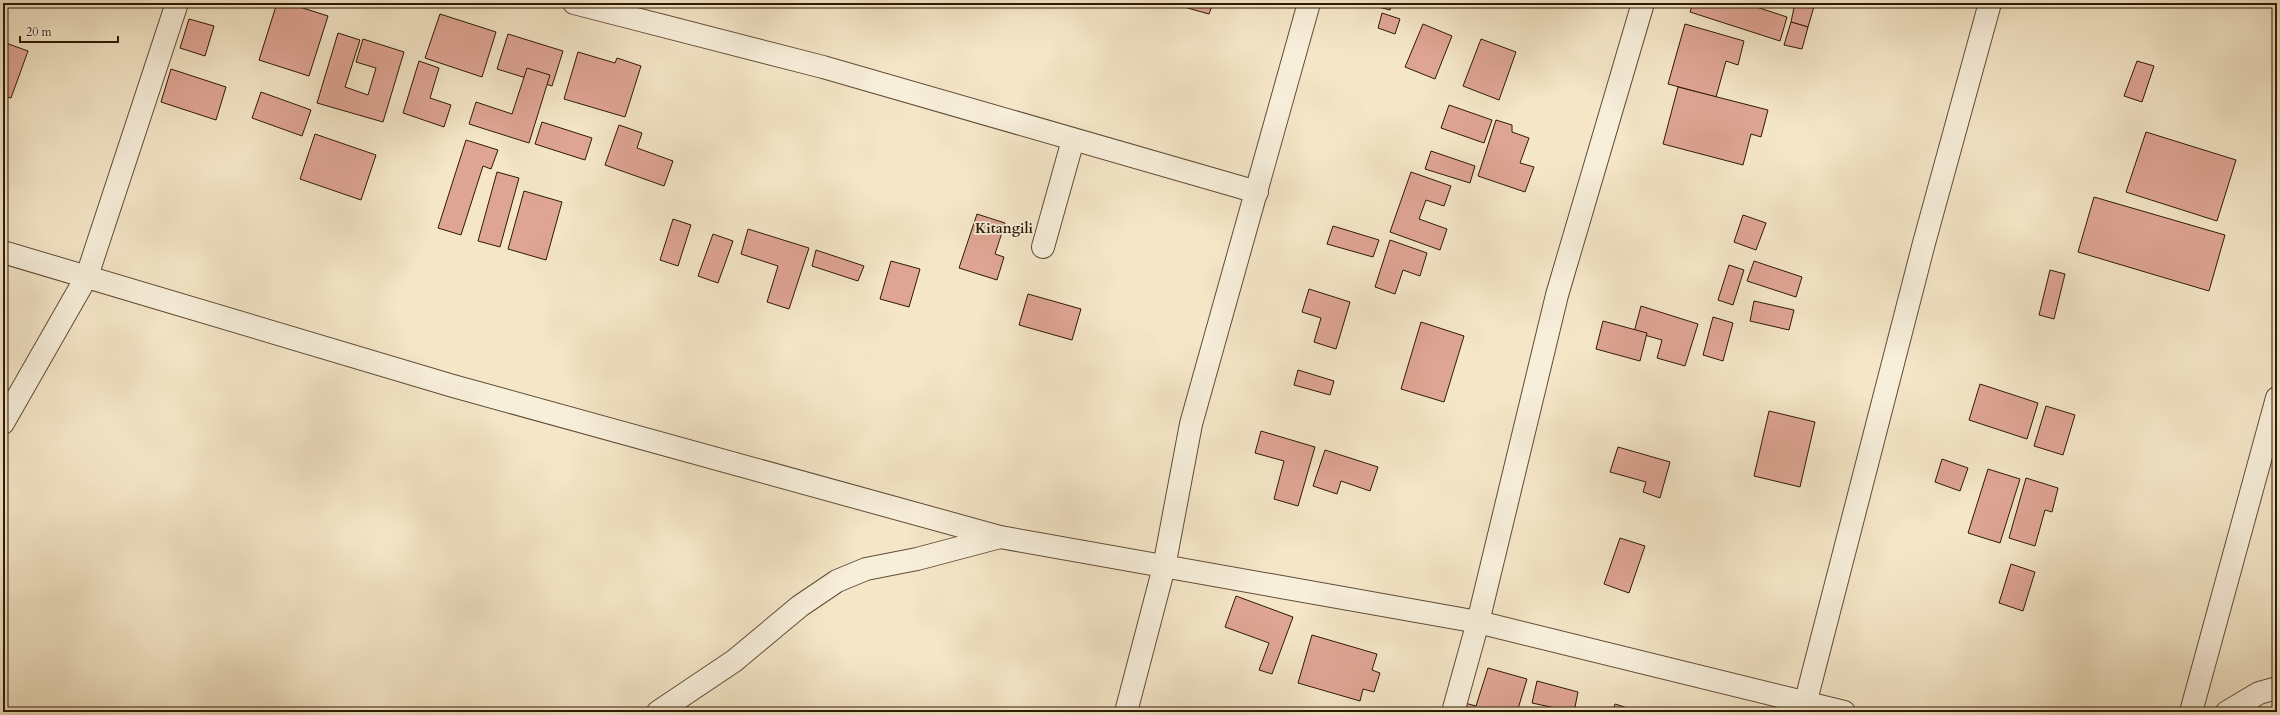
<svg xmlns="http://www.w3.org/2000/svg" width="2280" height="715" viewBox="0 0 2280 715" font-family="Cardo,serif">
<style>
.building{fill:#dfa594;stroke:#2e1905}
.lines{fill:none;stroke-linecap:round;stroke-linejoin:round}
.minor-casing{stroke:#604c36;stroke-width:24}
.minor{stroke:#f8efdb;stroke-width:22}
.labels{text-anchor:middle;stroke-width:3.5;stroke-linejoin:round;paint-order:stroke}
.quarter-label{font-size:14px;font-weight:bold;fill:#2e1905;stroke:#f8efdb}
</style>
<rect width="100%" height="100%" fill="#f4e6c7"/>
<filter id="stains"><feTurbulence type="fractalNoise" baseFrequency=".005" numOctaves="4"/><feColorMatrix values="0 0 0 0 .2 0 0 0 0 .09 0 0 0 0 .02 0 0 0 .5 -.17"/></filter>
<radialGradient id="worn" r=".72"><stop offset=".6" stop-color="#630" stop-opacity="0"/><stop offset="1" stop-color="#630" stop-opacity=".3"/></radialGradient>
<g class="building">
<path d="M 277,3 L 287,3 L 328,16 L 309,76 L 259,60 Z"/>
<path d="M 1185,3 L 1213,3 L 1209,14 L 1184,7 Z"/>
<path d="M 1363,3 L 1392,3 L 1390,10 Z"/>
<path d="M 1693,3 L 1744,3 L 1787,17 L 1780,41 L 1690,12 Z"/>
<path d="M 1795,3 L 1815,3 L 1808,27 L 1791,22 Z"/>
<path d="M 1382,13 L 1400,19 L 1395,34 L 1378,28 Z"/>
<path d="M 440,14 L 496,32 L 482,77 L 425,58 Z"/>
<path d="M 189,19 L 214,26 L 205,56 L 180,48 Z"/>
<path d="M 1791,22 L 1808,27 L 1802,49 L 1784,45 Z"/>
<path d="M 1423,24 L 1452,36 L 1435,79 L 1405,67 Z"/>
<path d="M 1685,24 L 1744,41 L 1738,65 L 1726,61 L 1716,97 L 1668,84 Z"/>
<path d="M 338,33 L 360,40 L 345,87 L 368,95 L 376,68 L 356,62 L 363,39 L 404,52 L 383,122 L 317,103 Z"/>
<path d="M 508,34 L 563,51 L 552,86 L 497,69 Z"/>
<path d="M 1481,39 L 1516,52 L 1499,100 L 1463,86 Z"/>
<path d="M 3,42 L 28,51 L 11,98 L 3,96 Z"/>
<path d="M 578,52 L 615,63 L 617,58 L 641,66 L 625,117 L 564,99 Z"/>
<path d="M 419,61 L 439,68 L 430,98 L 451,105 L 444,127 L 403,113 Z"/>
<path d="M 2137,61 L 2154,66 L 2142,102 L 2124,96 Z"/>
<path d="M 527,68 L 550,75 L 529,143 L 469,124 L 476,102 L 512,114 Z"/>
<path d="M 171,69 L 226,87 L 216,120 L 161,102 Z"/>
<path d="M 1678,87 L 1768,110 L 1761,137 L 1751,134 L 1743,165 L 1663,144 Z"/>
<path d="M 261,92 L 311,110 L 302,136 L 252,118 Z"/>
<path d="M 1449,105 L 1492,120 L 1484,143 L 1441,128 Z"/>
<path d="M 1496,120 L 1512,125 L 1512,132 L 1529,138 L 1520,163 L 1534,167 L 1525,192 L 1478,176 Z"/>
<path d="M 542,122 L 592,138 L 585,160 L 535,144 Z"/>
<path d="M 619,125 L 642,133 L 637,148 L 673,161 L 664,186 L 605,165 Z"/>
<path d="M 2146,132 L 2236,160 L 2217,221 L 2126,192 Z"/>
<path d="M 315,134 L 376,155 L 361,200 L 300,179 Z"/>
<path d="M 466,140 L 498,150 L 491,169 L 483,166 L 461,235 L 438,228 Z"/>
<path d="M 1431,151 L 1475,166 L 1470,183 L 1425,169 Z"/>
<path d="M 497,172 L 519,178 L 500,247 L 478,241 Z"/>
<path d="M 1411,172 L 1451,186 L 1444,206 L 1426,200 L 1419,219 L 1447,229 L 1440,250 L 1390,232 Z"/>
<path d="M 524,191 L 562,202 L 546,260 L 508,249 Z"/>
<path d="M 2094,197 L 2225,235 L 2209,291 L 2078,252 Z"/>
<path d="M 977,214 L 1005,223 L 995,254 L 1004,257 L 997,280 L 959,268 Z"/>
<path d="M 1743,215 L 1766,223 L 1756,250 L 1734,242 Z"/>
<path d="M 673,219 L 691,225 L 678,266 L 660,260 Z"/>
<path d="M 1333,226 L 1379,240 L 1373,257 L 1327,244 Z"/>
<path d="M 748,229 L 809,248 L 789,309 L 767,302 L 778,266 L 741,254 Z"/>
<path d="M 713,234 L 733,241 L 718,283 L 698,276 Z"/>
<path d="M 1390,240 L 1427,253 L 1420,276 L 1403,270 L 1395,294 L 1375,287 Z"/>
<path d="M 816,250 L 864,266 L 858,281 L 812,266 Z"/>
<path d="M 891,261 L 920,269 L 909,307 L 880,299 Z"/>
<path d="M 1754,261 L 1802,277 L 1796,297 L 1747,281 Z"/>
<path d="M 1729,265 L 1744,270 L 1733,305 L 1718,300 Z"/>
<path d="M 2050,270 L 2065,274 L 2054,319 L 2039,315 Z"/>
<path d="M 1309,289 L 1350,302 L 1336,349 L 1314,342 L 1321,318 L 1302,312 Z"/>
<path d="M 1028,294 L 1081,309 L 1072,340 L 1019,325 Z"/>
<path d="M 1754,301 L 1794,310 L 1789,330 L 1750,321 Z"/>
<path d="M 1641,306 L 1698,324 L 1685,366 L 1657,358 L 1662,340 L 1634,332 Z"/>
<path d="M 1713,317 L 1733,323 L 1723,361 L 1703,355 Z"/>
<path d="M 1603,321 L 1647,333 L 1640,361 L 1596,349 Z"/>
<path d="M 1421,322 L 1464,336 L 1444,402 L 1401,389 Z"/>
<path d="M 1298,370 L 1334,381 L 1330,395 L 1294,385 Z"/>
<path d="M 1980,384 L 2038,403 L 2027,439 L 1969,420 Z"/>
<path d="M 2046,406 L 2075,415 L 2063,455 L 2034,446 Z"/>
<path d="M 1769,411 L 1815,422 L 1800,487 L 1754,476 Z"/>
<path d="M 1261,431 L 1315,447 L 1298,506 L 1274,499 L 1284,461 L 1255,453 Z"/>
<path d="M 1618,447 L 1670,462 L 1660,498 L 1643,492 L 1646,482 L 1610,472 Z"/>
<path d="M 1325,450 L 1378,467 L 1370,491 L 1341,481 L 1337,494 L 1313,486 Z"/>
<path d="M 1942,459 L 1968,468 L 1960,491 L 1935,482 Z"/>
<path d="M 1988,469 L 2020,479 L 2000,543 L 1968,533 Z"/>
<path d="M 2026,478 L 2058,488 L 2052,512 L 2045,510 L 2035,546 L 2009,538 Z"/>
<path d="M 1620,538 L 1645,546 L 1629,593 L 1604,584 Z"/>
<path d="M 2011,564 L 2035,572 L 2023,611 L 1999,603 Z"/>
<path d="M 1236,596 L 1293,617 L 1272,674 L 1259,670 L 1269,643 L 1225,627 Z"/>
<path d="M 1312,635 L 1377,654 L 1372,670 L 1380,673 L 1374,692 L 1363,689 L 1360,701 L 1298,683 Z"/>
<path d="M 1488,668 L 1527,679 L 1517,712 L 1458,712 L 1461,702 L 1476,706 Z"/>
<path d="M 1537,681 L 1578,692 L 1574,712 L 1532,703 Z"/>
<path d="M 1615,704 L 1640,712 L 1612,712 Z"/>
</g>
<g class="lines">
<g class="minor-casing">
<g id="minor">
<path d="M 574,3 L 823,67 L 1257,192"/>
<path d="M 1043,247 L 1073,140"/>
<path d="M 3,252 L 453,386 L 1000,537 L 1478,622 L 1844,712"/>
<path d="M 3,423 L 87,276 L 177,3"/>
<path d="M 658,712 L 734,661 L 800,606 L 837,581 L 866,569 L 917,559 L 1000,537"/>
<path d="M 1126,712 L 1164,567 L 1191,424 L 1309,3"/>
<path d="M 1453,712 L 1478,622 L 1557,295 L 1643,3"/>
<path d="M 1803,712 L 1924,243 L 1990,3"/>
<path d="M 2191,712 L 2277,398"/>
<path d="M 2227,712 L 2259,693 L 2277,688"/>
</g>
</g>
<use href="#minor" class="minor"/>
</g>
<g class="labels">
<g class="quarter-label">
<text x="1004" y="233">Kitangili</text>
</g>
</g>
<rect width="2280" height="715" fill="none" stroke="#f4e6c7" stroke-width="16"/>
<rect x="4" y="4" width="2272" height="707" fill="none" stroke="#2e1905" stroke-width="2"/>
<rect x="8" y="8" width="2264" height="699" fill="none" stroke="#2e1905"/>
<path d="M20 36v6h98v-6" fill="none" stroke="#2e1905" stroke-width="2"/>
<text x="26" y="36" font-size="12" fill="#2e1905" stroke="#f8efdb" stroke-width="3" paint-order="stroke">20 m</text>
<rect width="100%" height="100%" filter="url(#stains)"/>
<rect width="100%" height="100%" fill="url(#worn)"/>
</svg>
